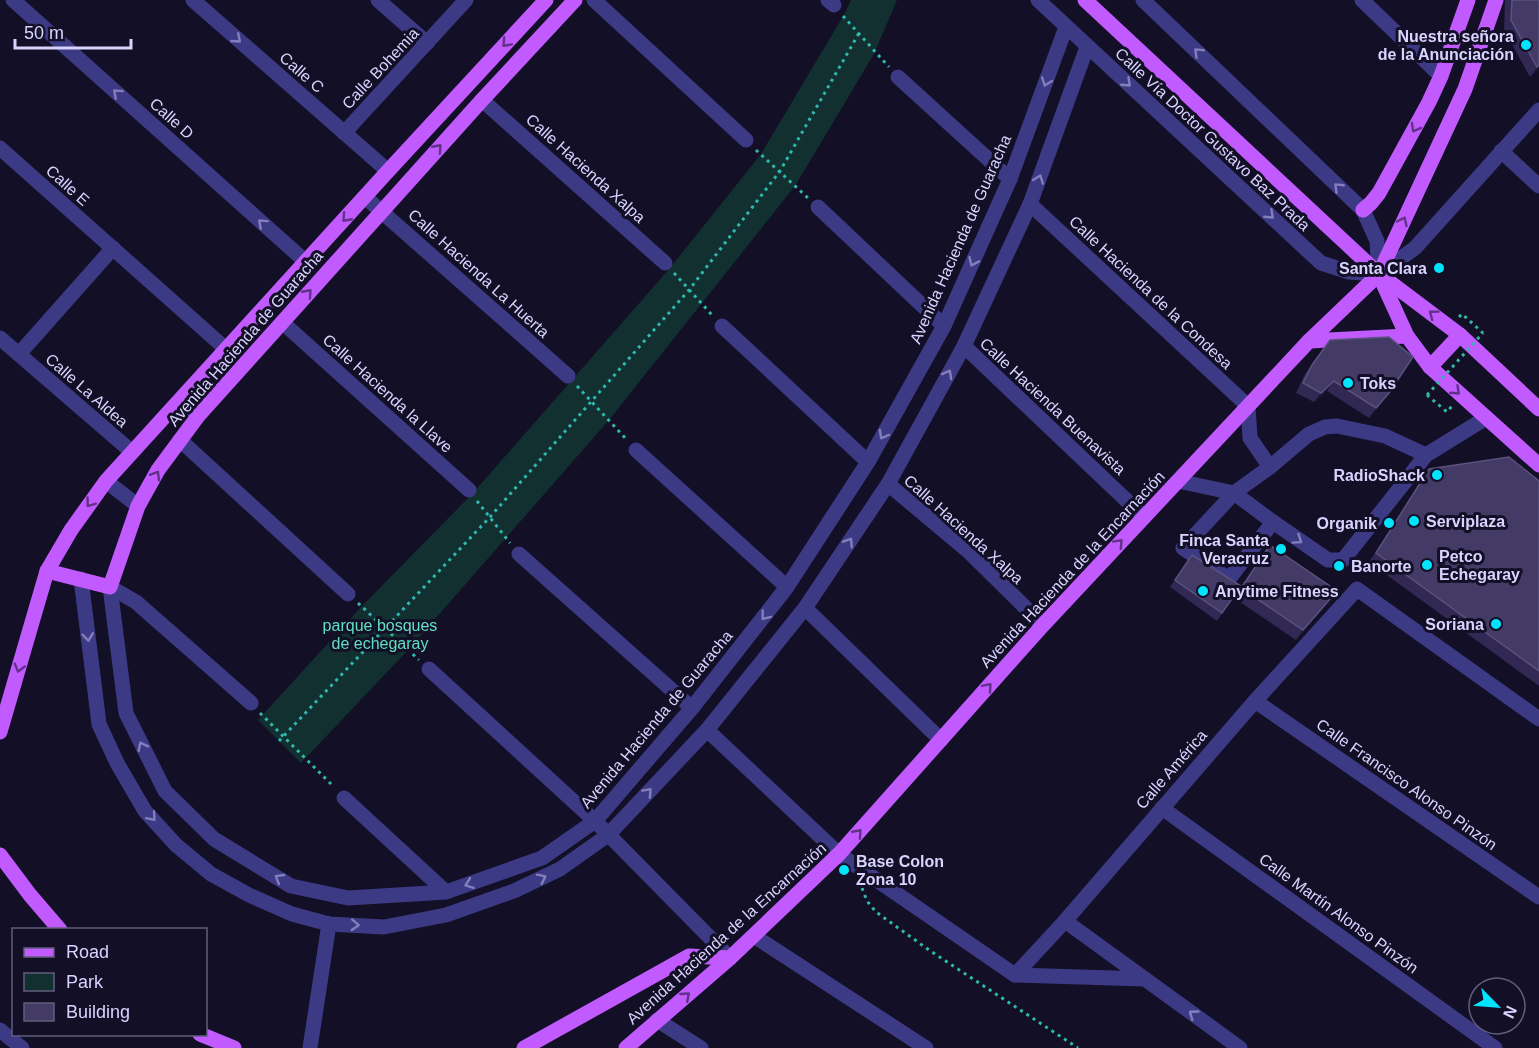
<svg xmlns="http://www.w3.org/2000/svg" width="1539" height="1048" viewBox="0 0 1539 1048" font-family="Helvetica,sans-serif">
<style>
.green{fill:#12302f}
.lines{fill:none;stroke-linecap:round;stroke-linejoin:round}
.path{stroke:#2fb8b0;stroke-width:3;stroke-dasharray:3 4.5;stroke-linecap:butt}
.minor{stroke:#3d3a85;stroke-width:15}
.major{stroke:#c25bff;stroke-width:15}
.path-bridge{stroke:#2fb8b0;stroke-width:3;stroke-dasharray:3 4.5;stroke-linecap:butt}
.wall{fill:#312854}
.shaded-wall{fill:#1d163a}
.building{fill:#433a66;stroke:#5a527e;stroke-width:1.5}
.oneway{stroke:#837fbc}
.oneway2{stroke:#623188}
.poi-dot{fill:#00e5ff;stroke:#130f26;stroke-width:2}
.labels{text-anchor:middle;stroke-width:6;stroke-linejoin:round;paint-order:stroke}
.poi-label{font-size:16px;font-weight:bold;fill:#d9d4ff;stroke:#130f26;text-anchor:end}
.street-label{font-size:16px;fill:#d9d4ff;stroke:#130f26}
.park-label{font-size:16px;fill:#5fe0c0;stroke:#130f26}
</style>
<rect width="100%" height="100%" fill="#130f26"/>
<path class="green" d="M 851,0 L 897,0 L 874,54 L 795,186 L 609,420 L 408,650 L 301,763 L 258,720 L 361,607 L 472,494 L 670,268 L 761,154 L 845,13 Z"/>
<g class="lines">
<g class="path">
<path d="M 843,16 L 889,67"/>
<path d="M 756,150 L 808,198"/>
<path d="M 674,273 L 712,315"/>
<path d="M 1459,317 L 1462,314 L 1483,333"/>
<path d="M 577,386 L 628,441"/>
<path d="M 1427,395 L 1447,412 L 1452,406"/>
<path d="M 477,501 L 510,543"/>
<path d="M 358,603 L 419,660"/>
<path d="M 260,713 L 334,787"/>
<path d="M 279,741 L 490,517 L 689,290 L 780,171 L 859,33"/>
<path d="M 862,888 L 867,901 L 876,912 L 929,950 L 1078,1048"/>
</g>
<g class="minor">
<path d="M 13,0 L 306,262"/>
<path d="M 193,0 L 388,171"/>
<path d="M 378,0 L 427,43"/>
<path d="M 594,0 L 746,140"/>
<path d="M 828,0 L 834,5"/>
<path d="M 1038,0 L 1321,263 L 1349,272 L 1379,274"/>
<path d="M 1143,0 L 1363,210 L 1377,241 L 1379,274"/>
<path d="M 1362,0 L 1441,76"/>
<path d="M 898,77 L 1010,179"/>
<path d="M 482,100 L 665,263"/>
<path d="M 344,133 L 466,0"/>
<path d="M 0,148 L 226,349"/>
<path d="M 1501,151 L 1539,186"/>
<path d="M 365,197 L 568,376"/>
<path d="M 1030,204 L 1248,406 L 1250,438 L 1270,467"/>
<path d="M 818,207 L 944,326"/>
<path d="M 1379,274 L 1415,248 L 1539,110"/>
<path d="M 282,322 L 469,490"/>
<path d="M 722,326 L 868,462"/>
<path d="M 0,338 L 132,452"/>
<path d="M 964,346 L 1144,517"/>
<path d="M 19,354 L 113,248"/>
<path d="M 180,400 L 198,416"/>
<path d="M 180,440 L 348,594"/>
<path d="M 636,450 L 787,587"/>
<path d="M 106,481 L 138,506"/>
<path d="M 1178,481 L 1234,493 L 1273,522 L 1328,560 L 1343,560 L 1426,455 L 1486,418"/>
<path d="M 888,484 L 968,551 L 1043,625"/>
<path d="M 1273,522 L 1229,579 L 1183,548 L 1234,493 L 1270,467 L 1309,434 L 1325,427 L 1337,426 L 1385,436 L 1426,455"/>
<path d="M 519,554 L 692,708"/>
<path d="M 81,579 L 99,724 L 117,763 L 145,811 L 176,845 L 211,874 L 249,895 L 292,914 L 329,924 L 384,927 L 446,915 L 514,891 L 560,869 L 608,835 L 707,730 L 805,608 L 888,484 L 964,346 L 1030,204 L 1087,47"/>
<path d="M 110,587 L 126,713 L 165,791 L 214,839 L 291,886 L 348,898 L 446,892 L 542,858 L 595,821 L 692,708 L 787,587 L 868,462 L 944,326 L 1010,179 L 1066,27"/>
<path d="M 110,587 L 136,602 L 251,703"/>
<path d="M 805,608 L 941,740"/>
<path d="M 429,669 L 595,821 L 730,958"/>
<path d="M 1255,701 L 1539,897"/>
<path d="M 707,730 L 839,854 L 1015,975 L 1145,979"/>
<path d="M 344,798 L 446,892"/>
<path d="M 1162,808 L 1495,1048"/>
<path d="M 1065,921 L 1240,1048"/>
<path d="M 754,936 L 926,1048"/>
<path d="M 1015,975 L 1065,921 L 1255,701 L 1357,589 L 1539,719"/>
<path d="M 657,1020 L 701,1048"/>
<path d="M 0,1030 L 22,1048"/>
<path d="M 310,1048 L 329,924"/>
</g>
<g class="major">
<path d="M 1085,0 L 1379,274 L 1460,335 L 1539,409"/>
<path d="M 1363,210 L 1371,203 L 1379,193 L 1429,102 L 1441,76 L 1468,0"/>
<path d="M 1380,277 L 1407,336 L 1430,367 L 1539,465"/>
<path d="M 1309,341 L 1407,336"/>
<path d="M 1430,367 L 1460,335"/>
<path d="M 47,571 L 110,587 L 138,506 L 158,470 L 198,416 L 482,100 L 575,0"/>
<path d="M 0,732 L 47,571 L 71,530 L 106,481 L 388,171 L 546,0"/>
<path d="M 0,855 L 30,895 L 60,930"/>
<path d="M 200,1034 L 234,1048"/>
<path d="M 524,1048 L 689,956 L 730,958"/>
<path d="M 626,1048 L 730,958 L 839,854 L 1043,625 L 1309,341 L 1379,274 L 1465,89 L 1496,0"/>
</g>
<path class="path-bridge" d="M 1427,395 L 1483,333"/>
</g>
<g class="wall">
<path d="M 1505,0 L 1539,0 L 1539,68 L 1530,77 L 1504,30 Z"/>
<path d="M 1330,340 L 1382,403 L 1369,418 L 1327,391 L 1314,402 L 1296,393 L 1305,374 Z"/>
<path d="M 1429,469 L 1539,481 L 1539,686 L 1369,562 Z"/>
<path d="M 1270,545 L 1330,601 L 1296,640 L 1234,598 Z"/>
<path d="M 1192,555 L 1241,586 L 1217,621 L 1170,587 Z"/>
</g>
<g class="shaded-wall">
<path d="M 1539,65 L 1539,68 L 1530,77 L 1537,67 Z"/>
<path d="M 1334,381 L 1327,391 L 1314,402 L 1321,393 Z"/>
<path d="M 1389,393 L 1382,403 L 1369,418 L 1376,408 Z"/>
<path d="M 1337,591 L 1330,601 L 1296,640 L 1303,630 Z"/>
</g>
<g class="building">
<path d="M 1512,0 L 1539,0 L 1539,65 L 1537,67 L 1511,20 Z"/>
<path d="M 1389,337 L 1413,357 L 1389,393 L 1376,408 L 1334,381 L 1321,393 L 1303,383 L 1312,365 L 1330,340 Z"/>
<path d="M 1509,457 L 1539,481 L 1539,671 L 1376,553 L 1429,469 Z"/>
<path d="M 1270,545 L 1337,591 L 1303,630 L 1241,588 Z"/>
<path d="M 1192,555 L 1241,586 L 1222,613 L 1175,580 Z"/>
</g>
<defs><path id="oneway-chevron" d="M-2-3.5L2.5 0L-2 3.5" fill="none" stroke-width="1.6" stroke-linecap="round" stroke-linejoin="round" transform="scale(1.5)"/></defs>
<g class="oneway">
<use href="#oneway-chevron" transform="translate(237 39) rotate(41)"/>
<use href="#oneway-chevron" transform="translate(1198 52) rotate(-136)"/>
<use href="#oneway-chevron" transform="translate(1046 82) rotate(110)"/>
<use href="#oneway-chevron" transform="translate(1127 83) rotate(43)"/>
<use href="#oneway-chevron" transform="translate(117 93) rotate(-138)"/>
<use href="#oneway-chevron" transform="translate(1039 179) rotate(-70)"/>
<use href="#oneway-chevron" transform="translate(1338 187) rotate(-136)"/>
<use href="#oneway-chevron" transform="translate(1270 215) rotate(43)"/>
<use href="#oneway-chevron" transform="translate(262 223) rotate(-138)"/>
<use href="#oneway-chevron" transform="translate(973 262) rotate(114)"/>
<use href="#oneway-chevron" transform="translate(948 374) rotate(-61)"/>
<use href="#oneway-chevron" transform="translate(883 435) rotate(119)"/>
<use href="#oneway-chevron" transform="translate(1298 540) rotate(34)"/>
<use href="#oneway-chevron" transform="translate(849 542) rotate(-57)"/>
<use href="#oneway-chevron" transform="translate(765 616) rotate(128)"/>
<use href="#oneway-chevron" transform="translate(88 637) rotate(83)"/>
<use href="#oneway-chevron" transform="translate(142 746) rotate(-117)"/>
<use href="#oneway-chevron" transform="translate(648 792) rotate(-47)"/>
<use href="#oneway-chevron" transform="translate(152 817) rotate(49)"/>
<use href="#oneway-chevron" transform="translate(279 878) rotate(-149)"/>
<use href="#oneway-chevron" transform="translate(542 878) rotate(-26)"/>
<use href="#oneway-chevron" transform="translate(469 884) rotate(160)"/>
<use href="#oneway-chevron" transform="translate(355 925) rotate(3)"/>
<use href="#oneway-chevron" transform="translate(1193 1014) rotate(-144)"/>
</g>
<g class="oneway2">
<use href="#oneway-chevron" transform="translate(506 43) rotate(133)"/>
<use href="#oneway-chevron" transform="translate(1415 128) rotate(119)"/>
<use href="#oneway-chevron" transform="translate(438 148) rotate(-48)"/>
<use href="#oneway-chevron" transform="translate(346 218) rotate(132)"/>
<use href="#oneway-chevron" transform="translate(1403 221) rotate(-65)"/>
<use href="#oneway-chevron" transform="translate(308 293) rotate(-48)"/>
<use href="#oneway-chevron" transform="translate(1433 314) rotate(-143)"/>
<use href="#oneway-chevron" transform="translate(1456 391) rotate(43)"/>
<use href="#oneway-chevron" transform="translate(156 475) rotate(-59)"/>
<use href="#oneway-chevron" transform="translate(90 503) rotate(126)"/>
<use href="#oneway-chevron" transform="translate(1119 543) rotate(-47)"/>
<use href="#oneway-chevron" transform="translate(19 668) rotate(106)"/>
<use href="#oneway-chevron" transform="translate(988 687) rotate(-49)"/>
<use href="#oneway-chevron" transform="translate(858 833) rotate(-48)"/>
<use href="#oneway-chevron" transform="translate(686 996) rotate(-41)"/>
</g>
<g class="poi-dot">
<circle cx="1526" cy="45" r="6"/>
<circle cx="1439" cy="268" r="6"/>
<circle cx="1348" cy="383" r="6"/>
<circle cx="1437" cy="475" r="6"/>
<circle cx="1414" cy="521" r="6"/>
<circle cx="1389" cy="523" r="6"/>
<circle cx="1281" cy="549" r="6"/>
<circle cx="1427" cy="565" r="6"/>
<circle cx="1339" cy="566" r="6"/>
<circle cx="1203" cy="591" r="6"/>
<circle cx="1496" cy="624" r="6"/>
<circle cx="844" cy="870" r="6"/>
</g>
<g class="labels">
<g class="poi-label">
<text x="1514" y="42">Nuestra señora<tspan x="1514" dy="18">de la Anunciación</tspan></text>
<text x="1427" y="274">Santa Clara</text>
<text x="1360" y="389" text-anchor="start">Toks</text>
<text x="1425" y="481">RadioShack</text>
<text x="1426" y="527" text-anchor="start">Serviplaza</text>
<text x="1377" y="529">Organik</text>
<text x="1269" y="546">Finca Santa<tspan x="1269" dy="18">Veracruz</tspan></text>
<text x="1439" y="562" text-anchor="start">Petco<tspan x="1439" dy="18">Echegaray</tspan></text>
<text x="1351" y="572" text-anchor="start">Banorte</text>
<text x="1215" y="597" text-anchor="start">Anytime Fitness</text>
<text x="1484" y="630">Soriana</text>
<text x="856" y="867" text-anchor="start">Base Colon<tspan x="856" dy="18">Zona 10</tspan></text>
</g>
<g class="street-label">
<text transform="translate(380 68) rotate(-47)" y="6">Calle Bohemia</text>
<text transform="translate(302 72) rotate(41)" y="6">Calle C</text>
<text transform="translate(172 118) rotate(42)" y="6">Calle D</text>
<text transform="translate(1213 139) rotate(43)" y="6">Calle Vía Doctor Gustavo Baz Prada</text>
<text transform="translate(586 168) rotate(42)" y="6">Calle Hacienda Xalpa</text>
<text transform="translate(68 185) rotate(42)" y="6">Calle E</text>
<text transform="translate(960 239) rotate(-66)" y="6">Avenida Hacienda de Guaracha</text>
<text transform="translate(479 273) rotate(42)" y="6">Calle Hacienda La Huerta</text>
<text transform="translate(1151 292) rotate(43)" y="6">Calle Hacienda de la Condesa</text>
<text transform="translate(245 338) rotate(-49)" y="6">Avenida Hacienda de Guaracha</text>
<text transform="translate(87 390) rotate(41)" y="6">Calle La Aldea</text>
<text transform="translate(388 393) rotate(42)" y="6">Calle Hacienda la Llave</text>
<text transform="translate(1053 406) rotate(43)" y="6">Calle Hacienda Buenavista</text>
<text transform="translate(964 529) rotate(42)" y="6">Calle Hacienda Xalpa</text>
<text transform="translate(1072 569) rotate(-47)" y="6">Avenida Hacienda de la Encarnación</text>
<text transform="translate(656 719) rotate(-50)" y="6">Avenida Hacienda de Guaracha</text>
<text transform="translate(1171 769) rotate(-49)" y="6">Calle América</text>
<text transform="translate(1407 784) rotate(35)" y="6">Calle Francisco Alonso Pinzón</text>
<text transform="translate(1339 913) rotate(36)" y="6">Calle Martín Alonso Pinzón</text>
<text transform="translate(726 933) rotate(-42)" y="6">Avenida Hacienda de la Encarnación</text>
</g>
<g class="park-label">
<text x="380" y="631">parque bosques<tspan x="380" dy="18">de echegaray</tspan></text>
</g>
</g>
<rect x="12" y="928" width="195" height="108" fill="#130f26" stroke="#625e7d" stroke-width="1.5"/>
<rect x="24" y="948" width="30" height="9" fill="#c25bff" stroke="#625e7d" stroke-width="1.5"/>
<text x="66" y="958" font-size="18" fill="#d9d4ff">Road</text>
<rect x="24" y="973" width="30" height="18" fill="#12302f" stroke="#625e7d" stroke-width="1.5"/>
<text x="66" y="988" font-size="18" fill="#d9d4ff">Park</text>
<rect x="24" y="1003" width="30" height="18" fill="#433a66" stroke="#625e7d" stroke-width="1.5"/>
<text x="66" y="1018" font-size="18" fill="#d9d4ff">Building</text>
<g transform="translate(1497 1006) rotate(115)"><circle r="28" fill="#130f26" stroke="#625e7d" stroke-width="1.5"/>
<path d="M0-4.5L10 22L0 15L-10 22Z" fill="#00e5ff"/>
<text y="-9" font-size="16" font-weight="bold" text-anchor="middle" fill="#d9d4ff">N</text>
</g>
<path d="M15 39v9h116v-9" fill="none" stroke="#d9d4ff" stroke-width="3"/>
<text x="24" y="39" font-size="18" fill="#d9d4ff" stroke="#130f26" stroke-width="4.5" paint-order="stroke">50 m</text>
</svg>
